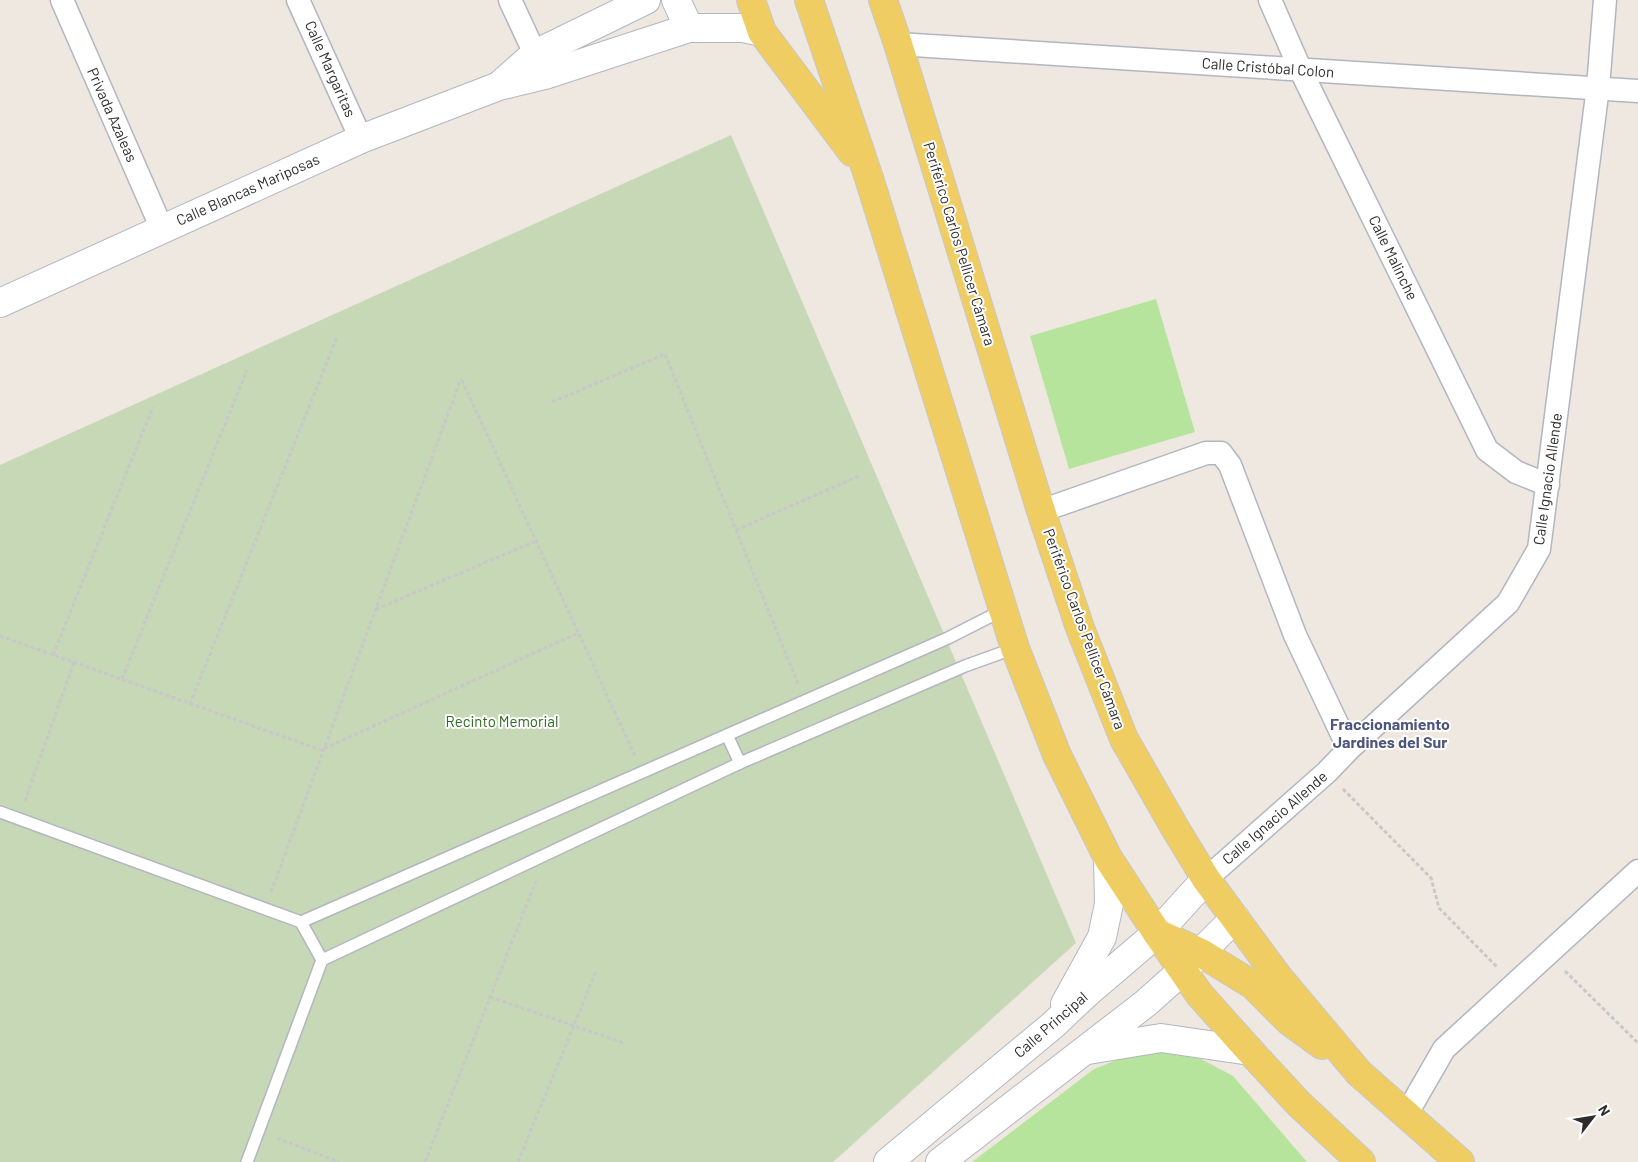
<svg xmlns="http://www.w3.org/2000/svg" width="1638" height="1162" viewBox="0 0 1638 1162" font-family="Barlow,sans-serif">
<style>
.green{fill:#b6e49d}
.cemetery{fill:#c7d8b7}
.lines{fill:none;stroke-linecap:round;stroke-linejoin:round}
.service-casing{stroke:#b3b6c0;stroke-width:14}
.minor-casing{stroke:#b3b6c0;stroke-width:25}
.tertiary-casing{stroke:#b3b6c0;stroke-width:30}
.primary-casing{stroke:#c8c8c8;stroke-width:30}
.path{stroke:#c8c8c8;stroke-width:3;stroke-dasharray:4 2.5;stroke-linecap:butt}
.service{stroke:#fff;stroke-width:11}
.minor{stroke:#fff;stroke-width:22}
.tertiary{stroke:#fff;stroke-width:28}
.primary{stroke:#f0cd63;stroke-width:28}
.labels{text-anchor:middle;stroke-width:4;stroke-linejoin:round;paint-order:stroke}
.street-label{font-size:15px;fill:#2d2d2d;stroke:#fff}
.park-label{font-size:15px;fill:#2d6b1c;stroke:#fff}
.neighbourhood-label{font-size:16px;font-weight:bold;fill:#4d567e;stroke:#fff}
</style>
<rect width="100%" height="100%" fill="#eee8e0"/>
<g class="green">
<path d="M 1156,299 L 1195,432 L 1069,469 L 1030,336 Z"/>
<path d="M 1165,1052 L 1201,1059 L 1233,1076 L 1307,1162 L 972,1162 L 1094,1069 L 1127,1056 Z"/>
</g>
<path class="cemetery" d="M 731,135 L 1076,943 L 833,1162 L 0,1162 L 0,465 Z"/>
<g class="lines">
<g class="service-casing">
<g id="service">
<path d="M 727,735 L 740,763"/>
<path d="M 0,812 L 301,922 L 948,638 L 1003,610"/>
<path d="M 301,922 L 322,960"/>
<path d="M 247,1162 L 322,960 L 740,763 L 965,666 L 1015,648"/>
</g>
</g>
<g class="minor-casing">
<g id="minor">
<path d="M 62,0 L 162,229"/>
<path d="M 298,0 L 361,139"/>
<path d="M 510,0 L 542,69"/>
<path d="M 1270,0 L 1301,71 L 1487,450 L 1516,472 L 1548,485"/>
<path d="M 898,44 L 1638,91"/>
<path d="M 1041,511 L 1206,453 L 1221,453 L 1230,465 L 1295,635 L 1349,749"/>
<path d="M 1206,879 L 1327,772 L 1349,749 L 1508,603 L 1539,549 L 1598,87 L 1605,0"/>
<path d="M 1406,1115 L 1444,1049 L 1638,871"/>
</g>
</g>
<g class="tertiary-casing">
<g id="tertiary">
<path d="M 676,0 L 689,28"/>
<path d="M 501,84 L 535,54 L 646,0"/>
<path d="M 0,303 L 361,139 L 499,86 L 545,75 L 689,28 L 743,28 L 762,32"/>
<path d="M 1065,1004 L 1102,937 L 1109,904 L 1108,858"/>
<path d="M 1088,1050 L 1161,1038 L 1250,1051"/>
<path d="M 888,1162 L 1053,1025 L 1088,992 L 1157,933 L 1206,879"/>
<path d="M 940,1162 L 1146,1003 L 1183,970 L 1235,918"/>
</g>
</g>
<g class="primary-casing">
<g id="primary">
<path d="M 751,0 L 762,32 L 852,152"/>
<path d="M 809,0 L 869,178 L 1015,648 L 1057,755 L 1108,858 L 1157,933 L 1199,994 L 1250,1051 L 1299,1104 L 1361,1162"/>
<path d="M 883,0 L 898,44 L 1041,511 L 1080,628 L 1124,739 L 1175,828 L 1206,879 L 1279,978 L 1359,1073 L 1460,1162"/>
<path d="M 1157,933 L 1201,953 L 1253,985 L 1289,1021 L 1322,1045"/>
</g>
</g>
<g class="path">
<path d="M 462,380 L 635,756"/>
<path d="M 552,402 L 665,354 L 798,684"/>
<path d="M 736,530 L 859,476"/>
<path d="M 376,609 L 536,541"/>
<path d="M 0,636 L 321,750 L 578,633"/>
<path d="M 53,655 L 153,407"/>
<path d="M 122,679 L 247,370"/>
<path d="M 190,704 L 337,337"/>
<path d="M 1343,789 L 1431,878 L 1439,908 L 1497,967"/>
<path d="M 25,801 L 74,662"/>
<path d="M 271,892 L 461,379"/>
<path d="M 1565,971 L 1638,1043"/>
<path d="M 490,997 L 624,1043"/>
<path d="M 277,1138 L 339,1162"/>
<path d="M 425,1162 L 536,881"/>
<path d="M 518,1162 L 596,971"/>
</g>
<use href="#service" class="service"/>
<use href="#minor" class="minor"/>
<use href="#tertiary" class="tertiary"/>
<use href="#primary" class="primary"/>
</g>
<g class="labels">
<g class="street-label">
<text transform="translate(1268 68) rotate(4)" y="5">Calle Cristóbal Colon</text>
<text transform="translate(330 69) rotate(66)" y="5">Calle Margaritas</text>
<text transform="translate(112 115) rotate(66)" y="5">Privada Azaleas</text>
<text transform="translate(248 190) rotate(-24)" y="5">Calle Blancas Mariposas</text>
<text transform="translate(959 244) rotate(73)" y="5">Periférico Carlos Pellicer Cámara</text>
<text transform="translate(1393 258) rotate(64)" y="5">Calle Malinche</text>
<text transform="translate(1548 479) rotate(-82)" y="5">Calle Ignacio Allende</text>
<text transform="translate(1084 629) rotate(70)" y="5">Periférico Carlos Pellicer Cámara</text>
<text transform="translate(1275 818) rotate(-41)" y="5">Calle Ignacio Allende</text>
<text transform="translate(1051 1025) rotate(-41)" y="5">Calle Principal</text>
</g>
<g class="park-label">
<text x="502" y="727">Recinto Memorial</text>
</g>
<g class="neighbourhood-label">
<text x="1390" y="730">Fraccionamiento<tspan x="1390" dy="18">Jardines del Sur</tspan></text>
</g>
</g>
<g transform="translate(1593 1117) rotate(59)" stroke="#ffffff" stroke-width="4" paint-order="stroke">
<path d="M0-4L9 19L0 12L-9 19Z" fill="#2d2d2d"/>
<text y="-8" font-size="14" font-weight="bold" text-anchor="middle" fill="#2d2d2d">N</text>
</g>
</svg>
